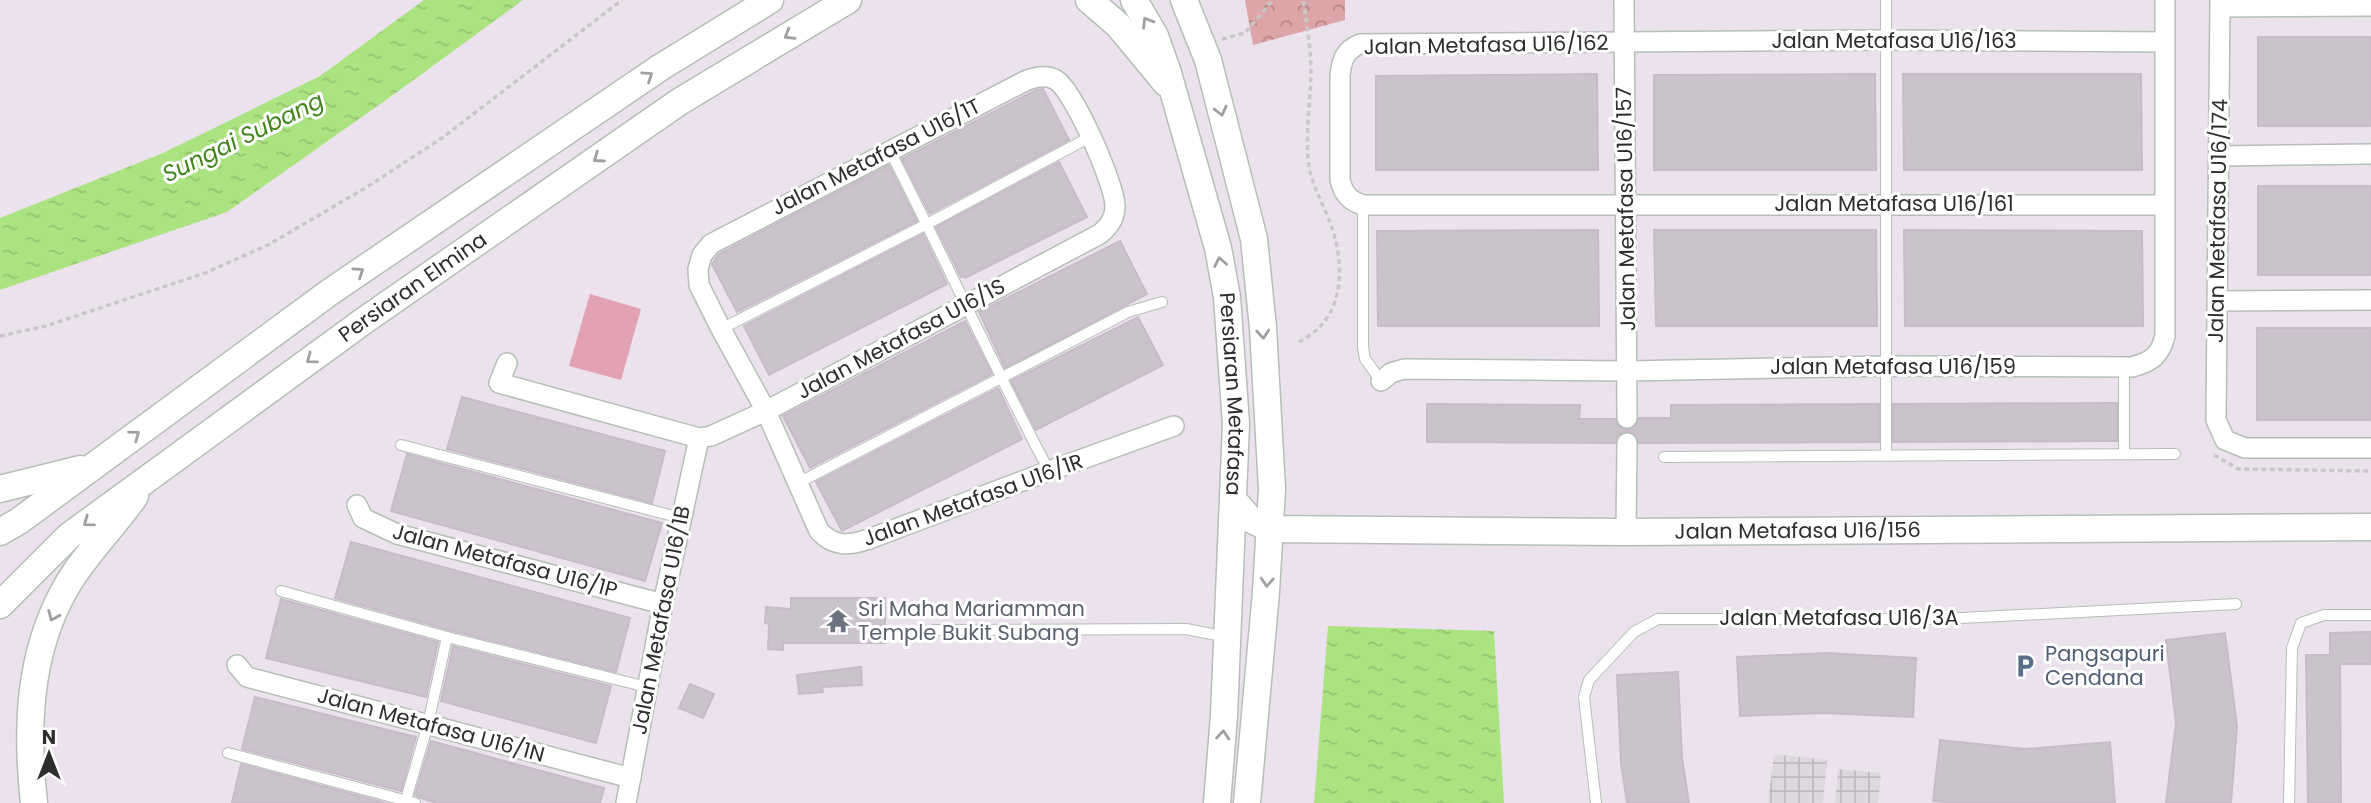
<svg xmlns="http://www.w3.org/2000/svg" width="2371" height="803" viewBox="0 0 2371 803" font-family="Poppins,sans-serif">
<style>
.park{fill:url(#park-crowns)}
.pitch{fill:#e3a2b4}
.plaza{fill:url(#plaza-grid)}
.water{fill:url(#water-ripples)}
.building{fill:#cbc3cc;stroke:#c8bbc9;stroke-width:2}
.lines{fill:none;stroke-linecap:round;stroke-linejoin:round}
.lane-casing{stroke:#b5bfb6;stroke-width:12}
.street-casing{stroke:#b5bfb6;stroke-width:22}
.secondary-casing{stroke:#b5bfb6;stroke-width:29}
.path{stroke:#c8c8c8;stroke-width:3.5;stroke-dasharray:5 3.5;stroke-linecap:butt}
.lane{stroke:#fff;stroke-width:10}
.street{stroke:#fff;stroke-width:19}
.secondary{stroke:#fff;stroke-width:26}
.oneway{stroke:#a0a0a0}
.labels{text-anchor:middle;stroke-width:6;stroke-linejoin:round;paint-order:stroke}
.street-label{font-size:21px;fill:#2d2d2d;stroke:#fff}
.worship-label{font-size:21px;fill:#5b616d;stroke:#fff;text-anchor:start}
.service-label{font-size:21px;fill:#4e5e75;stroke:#fff;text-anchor:start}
.water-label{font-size:23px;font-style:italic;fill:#42851c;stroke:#fff}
</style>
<defs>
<pattern id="park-crowns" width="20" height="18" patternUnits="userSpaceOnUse" patternTransform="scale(1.75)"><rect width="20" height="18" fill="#dda5a7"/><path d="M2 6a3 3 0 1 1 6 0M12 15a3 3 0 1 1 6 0" fill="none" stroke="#b48788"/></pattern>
<pattern id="plaza-grid" width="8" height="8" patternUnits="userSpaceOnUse" patternTransform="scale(1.75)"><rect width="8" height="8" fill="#ddd8de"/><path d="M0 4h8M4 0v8" fill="none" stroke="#bebabf"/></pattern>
<pattern id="water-ripples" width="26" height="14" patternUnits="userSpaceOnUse" patternTransform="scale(1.75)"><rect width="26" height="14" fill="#ace381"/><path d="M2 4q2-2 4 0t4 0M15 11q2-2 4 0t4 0" fill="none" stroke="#94c370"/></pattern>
</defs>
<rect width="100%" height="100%" fill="#ece2ed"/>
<path class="park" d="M 1245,0 L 1345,0 L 1345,20 L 1253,45 Z"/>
<path class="pitch" d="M 590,294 L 641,309 L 621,380 L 569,366 Z"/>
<g class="plaza">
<path d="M 1774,754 L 1827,760 L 1823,803 L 1768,803 Z"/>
<path d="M 1838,769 L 1881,773 L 1878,803 L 1835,803 Z"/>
</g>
<g class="water">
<path d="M 424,0 L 523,0 L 393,95 L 227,212 L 0,290 L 0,218 L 163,153 L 320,76 Z"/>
<path d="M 1328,626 L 1494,631 L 1504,803 L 1314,803 Z"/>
</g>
<g class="building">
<rect x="2258" y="37" width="113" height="89"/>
<path d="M 1597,74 L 1598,170 L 1376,170 L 1376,76 Z"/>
<path d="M 1875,74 L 1876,170 L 1654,170 L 1654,75 Z"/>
<path d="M 1903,74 L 2141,74 L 2142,170 L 1904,170 Z"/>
<path d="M 1043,89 L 1069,140 L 930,214 L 902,159 L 1036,90 Z"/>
<path d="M 1059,162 L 1087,217 L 965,278 L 964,276 L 961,277 L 936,227 Z"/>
<path d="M 889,165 L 917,221 L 737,312 L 712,264 L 719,254 Z"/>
<rect x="2258" y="186" width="113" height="89"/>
<path d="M 1598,230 L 1599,326 L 1378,326 L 1377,231 Z"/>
<path d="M 1654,230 L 1876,230 L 1877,326 L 1656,326 Z"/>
<path d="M 1904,230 L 2142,231 L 2143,326 L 1905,326 Z"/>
<path d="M 923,234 L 947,284 L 769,375 L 744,326 Z"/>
<path d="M 1120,241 L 1147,294 L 1005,368 L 979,312 Z"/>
<path d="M 1138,317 L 1163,365 L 1036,430 L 1011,381 Z"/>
<path d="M 965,321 L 992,374 L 810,468 L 783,416 Z"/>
<rect x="2257" y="328" width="114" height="92"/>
<path d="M 998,388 L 1022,439 L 842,531 L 816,482 Z"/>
<path d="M 462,397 L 665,451 L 652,503 L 447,449 Z"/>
<path d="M 2117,403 L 2117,441 L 1893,442 L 1893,404 Z"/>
<path d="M 1427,404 L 1580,405 L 1579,419 L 1615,419 L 1617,425 L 1626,430 L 1634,428 L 1639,418 L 1671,418 L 1671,405 L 1879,404 L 1879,442 L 1639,443 L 1634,433 L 1626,431 L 1617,436 L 1615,443 L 1427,442 Z"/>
<path d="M 407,454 L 662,523 L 645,581 L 391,511 Z"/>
<path d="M 351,542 L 630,618 L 616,672 L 449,630 L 335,598 Z"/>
<path d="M 791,598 L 885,598 L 885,643 L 783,643 L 783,650 L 768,649 L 769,624 L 765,623 L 766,607 L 791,609 Z"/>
<path d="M 281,599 L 438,642 L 426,697 L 266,658 Z"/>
<path d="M 2371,632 L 2371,664 L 2340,664 L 2341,803 L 2308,803 L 2306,655 L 2330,655 L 2330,633 Z"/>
<path d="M 2225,633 L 2237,726 L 2231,803 L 2166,803 L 2176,723 L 2166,640 Z"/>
<path d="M 453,646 L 611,686 L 596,743 L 441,701 Z"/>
<path d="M 1827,653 L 1916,658 L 1913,717 L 1823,713 L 1740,716 L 1737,657 Z"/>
<path d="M 861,667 L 862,685 L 822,687 L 823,692 L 799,694 L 797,675 Z"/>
<path d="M 1678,672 L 1682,758 L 1689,803 L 1627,803 L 1621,763 L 1617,675 Z"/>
<path d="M 690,684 L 714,694 L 703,718 L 679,708 Z"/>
<path d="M 255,697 L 416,737 L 401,791 L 242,749 Z"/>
<path d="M 1940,740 L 2025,749 L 2110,742 L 2115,803 L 1958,803 L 1933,801 Z"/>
<path d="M 431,741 L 604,788 L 600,803 L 437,803 L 421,798 L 415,795 Z"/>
<path d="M 241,764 L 386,803 L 232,803 Z"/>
</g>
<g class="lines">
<g class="lane-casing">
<g id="lane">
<path d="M 890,151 C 944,257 993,365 1049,471"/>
<path d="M 1363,205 L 1363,347 L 1365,359 L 1381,381"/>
<path d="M 721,329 L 927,224 L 1092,136"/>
<path d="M 2124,367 L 2124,454"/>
<path d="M 401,445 L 681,518"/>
<path d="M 1886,455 L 1886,0"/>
<path d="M 1664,457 L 2175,454"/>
<path d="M 798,483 L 1128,312 L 1162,302"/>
<path d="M 281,591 L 447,637 L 647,687"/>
<path d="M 934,630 L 1186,629 L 1227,637"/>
<path d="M 228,753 L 415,803"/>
<path d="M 405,803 L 428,724 L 447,637"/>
<path d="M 1596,803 L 1584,697 L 1589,680 L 1634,632 L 1658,619 L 1942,619 L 2236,604"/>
<path d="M 2289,803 L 2292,648 L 2301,623 L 2324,615 L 2371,615"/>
</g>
</g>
<g class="street-casing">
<g id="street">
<path d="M 1624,0 L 1627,418"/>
<path d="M 2220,0 L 2216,420 L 2225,440 L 2245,448 L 2371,448"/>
<path d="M 2220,7 L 2371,6"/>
<path d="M 2164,42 L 1886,40 L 1360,44 C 1345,50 1342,59 1340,75 L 1340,180 C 1343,193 1349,201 1363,205 L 2164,205"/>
<path d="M 2219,156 L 2371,154"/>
<path d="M 2218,301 L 2371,300"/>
<path d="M 507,363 L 499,383 L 699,438 L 711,436 L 766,411 L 1100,234 C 1109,226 1115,219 1115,206 C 1115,185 1074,91 1056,80 C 1046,74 1035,77 1025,81 L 711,244 L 702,255 L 698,269 L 699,285 L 721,329 L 766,411 L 819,531 C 834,547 849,546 869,539 L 1049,471 L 1174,426"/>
<path d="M 1381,381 L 1391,373 L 1404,369 L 1627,371 L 1887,366 L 2132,367 C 2151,362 2160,356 2165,336 L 2165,0"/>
<path d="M 357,505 L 363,518 L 397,534 L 663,604"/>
<path d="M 1626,532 L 1627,443"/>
<path d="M 237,665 L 247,677 L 631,778"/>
<path d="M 626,803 L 663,604 L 699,438"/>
</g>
</g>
<g class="secondary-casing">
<g id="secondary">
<path d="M 1089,0 L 1118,25 L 1166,83"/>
<path id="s1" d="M 1134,0 L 1155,36 L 1168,73 L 1218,248 L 1227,297 L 1236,424 L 1224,716 L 1217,803"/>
<path d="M 1184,0 L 1208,60 L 1254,239 L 1263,328 L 1272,489 L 1266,592 L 1247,803"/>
<path d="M 0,489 L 80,469"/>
<path id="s2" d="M 1234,501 L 1250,519 L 1271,529 L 1626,532 L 2371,527"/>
<path d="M 0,532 L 19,521 L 330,292 L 661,67 L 770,0"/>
<path id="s3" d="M 0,605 L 69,536 L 365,320 L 679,102 L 848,0"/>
<path d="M 34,803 C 26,730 28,655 65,589 C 84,555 113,528 135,496"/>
</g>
</g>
<g class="path">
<path d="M 1222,39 L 1245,33 L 1273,0"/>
<path d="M 0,336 L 46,326 L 205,273 L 268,245 L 367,187 L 442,138 L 622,0"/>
<path d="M 1299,342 C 1308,337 1318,330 1324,322 C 1347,293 1341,246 1327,215 C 1319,196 1310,180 1308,159 C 1306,131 1310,103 1311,74 C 1311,49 1307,24 1303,0"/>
<path d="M 2214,455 L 2238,469 L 2371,471"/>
</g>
<use href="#lane" class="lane"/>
<use href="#street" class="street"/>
<use href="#secondary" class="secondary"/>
</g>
<defs><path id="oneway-chevron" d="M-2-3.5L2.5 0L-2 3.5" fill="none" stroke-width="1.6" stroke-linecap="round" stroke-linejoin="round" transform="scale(1.75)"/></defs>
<g class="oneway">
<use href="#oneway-chevron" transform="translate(1147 22) rotate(-121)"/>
<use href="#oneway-chevron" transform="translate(789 35) rotate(149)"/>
<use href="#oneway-chevron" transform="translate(648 76) rotate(-34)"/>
<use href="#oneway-chevron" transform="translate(1221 111) rotate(76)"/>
<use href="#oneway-chevron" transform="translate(598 158) rotate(145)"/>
<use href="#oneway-chevron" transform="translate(1220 262) rotate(-101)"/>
<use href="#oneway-chevron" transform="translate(359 272) rotate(-34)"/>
<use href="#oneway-chevron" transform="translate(1263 334) rotate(86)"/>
<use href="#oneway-chevron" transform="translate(311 359) rotate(144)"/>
<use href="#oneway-chevron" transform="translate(135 435) rotate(-36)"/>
<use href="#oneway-chevron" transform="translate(88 522) rotate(144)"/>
<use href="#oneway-chevron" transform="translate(1267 582) rotate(94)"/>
<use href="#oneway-chevron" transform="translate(53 616) rotate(113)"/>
<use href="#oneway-chevron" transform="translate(1223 735) rotate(-85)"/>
</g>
<defs>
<g id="temple-bare" transform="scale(1.89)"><path d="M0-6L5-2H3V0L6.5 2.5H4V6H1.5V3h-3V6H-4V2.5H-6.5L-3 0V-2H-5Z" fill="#6b7280" stroke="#fff" stroke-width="2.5" paint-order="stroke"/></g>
<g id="parking-bare" transform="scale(1.89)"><path d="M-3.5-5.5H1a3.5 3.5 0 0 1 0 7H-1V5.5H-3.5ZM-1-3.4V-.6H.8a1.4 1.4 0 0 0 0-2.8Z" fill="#5c6f8a" stroke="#fff" stroke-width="2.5" paint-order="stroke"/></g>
</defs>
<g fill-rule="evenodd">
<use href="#temple-bare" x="838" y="621"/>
<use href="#parking-bare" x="2025" y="666"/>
</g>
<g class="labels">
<g class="street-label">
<text x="1894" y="48">Jalan Metafasa U16/163</text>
<text transform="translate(1486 45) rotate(-1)" y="7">Jalan Metafasa U16/162</text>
<text transform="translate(876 157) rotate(-27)" y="7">Jalan Metafasa U16/1T</text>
<text x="1894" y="211">Jalan Metafasa U16/161</text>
<text transform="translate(1626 209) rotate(-91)" y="7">Jalan Metafasa U16/157</text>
<text transform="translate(2218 221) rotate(-89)" y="7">Jalan Metafasa U16/174</text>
<text dy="7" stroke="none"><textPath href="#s3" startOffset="522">Persiaran Elmina</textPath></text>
<text transform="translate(901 339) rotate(-28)" y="7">Jalan Metafasa U16/1S</text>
<text x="1893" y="374">Jalan Metafasa U16/159</text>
<text dy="7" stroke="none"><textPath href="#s1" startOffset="410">Persiaran Metafasa</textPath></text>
<text transform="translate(973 500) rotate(-20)" y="7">Jalan Metafasa U16/1R</text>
<text dy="7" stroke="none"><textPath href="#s2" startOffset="574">Jalan Metafasa U16/156</textPath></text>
<text transform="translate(505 561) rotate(15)" y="7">Jalan Metafasa U16/1P</text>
<text x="1839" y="625">Jalan Metafasa U16/3A</text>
<text transform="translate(661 620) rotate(-79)" y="7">Jalan Metafasa U16/1B</text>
<text transform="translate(431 725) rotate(15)" y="7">Jalan Metafasa U16/1N</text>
</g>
<g class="worship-label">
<text x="858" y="616">Sri Maha Mariamman<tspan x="858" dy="24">Temple Bukit Subang</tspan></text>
</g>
<g class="service-label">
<text x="2045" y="661">Pangsapuri<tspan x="2045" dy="24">Cendana</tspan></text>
</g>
<g class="water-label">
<text transform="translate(243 137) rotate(-26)" y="8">Sungai Subang</text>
</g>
</g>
<g transform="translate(49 754)" stroke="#ffffff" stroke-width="5" paint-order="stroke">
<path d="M0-5L12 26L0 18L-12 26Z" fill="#2d2d2d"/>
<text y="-10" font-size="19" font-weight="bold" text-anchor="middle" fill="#2d2d2d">N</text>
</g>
</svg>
